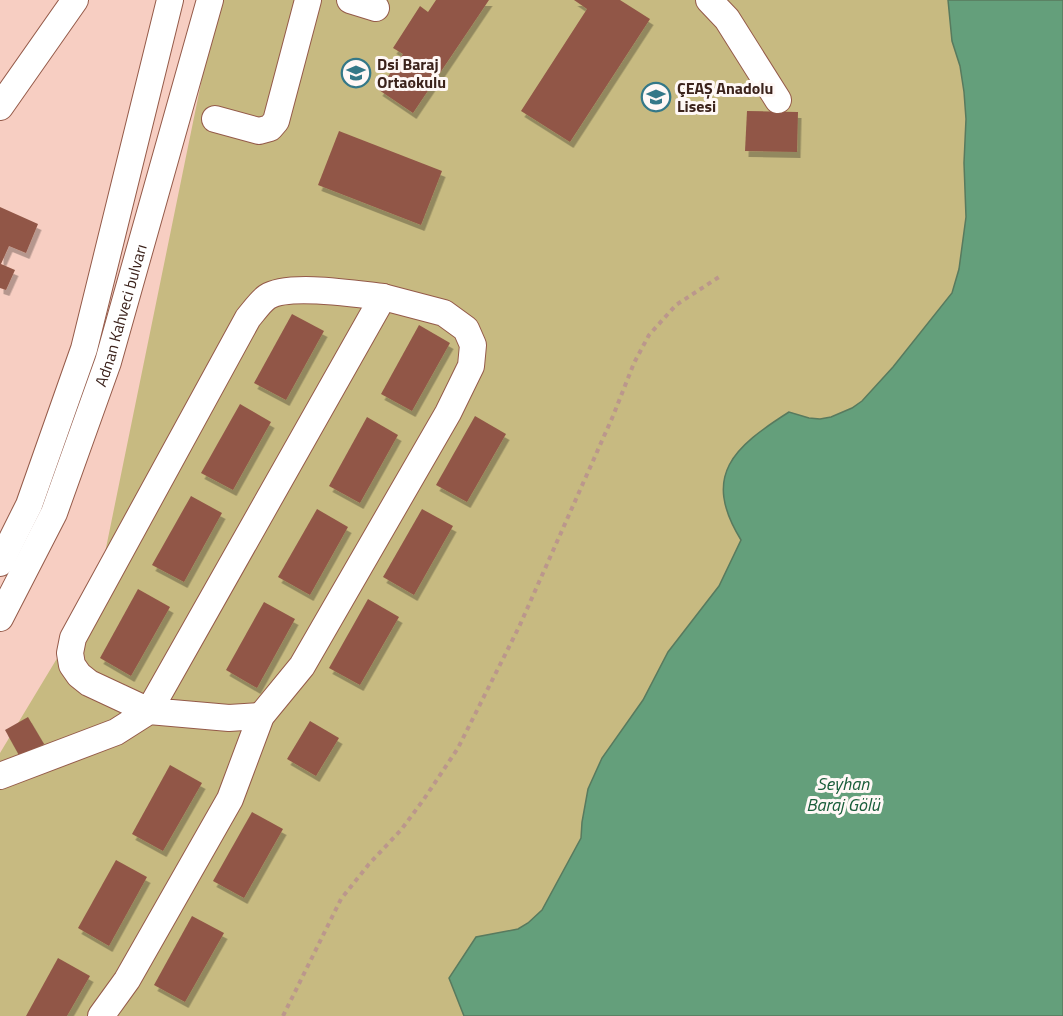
<svg xmlns="http://www.w3.org/2000/svg" width="1063" height="1016" viewBox="0 0 1063 1016" font-family="'Titillium Web',sans-serif">
<style>
.green{fill:#c7ba81}
.water{fill:#649f7b;stroke:#587a5e;stroke-width:1.5}
.building{fill:#915747;filter:url(#shadow)}
.lines{fill:none;stroke-linecap:round;stroke-linejoin:round}
.minor-casing{stroke:#945a49;stroke-width:28}
.path{stroke:#bb978c;stroke-width:4;stroke-dasharray:4.5 4.5;stroke-linecap:butt}
.minor{stroke:#fff;stroke-width:26}
.labels{text-anchor:middle;stroke-width:6;stroke-linejoin:round;paint-order:stroke}
.poi-label{font-size:16px;font-weight:bold;fill:#3c231c;stroke:#fff8f6;text-anchor:start}
.street-label{font-size:16px;fill:#3c231c;stroke:#fff8f6}
.water-label{font-size:18px;font-style:italic;fill:#195d3a;stroke:#fff8f6}
</style>
<defs>
<filter id="shadow"><feDropShadow dx="3.5" dy="6" stdDeviation="0" flood-color="#0004"/></filter>
</defs>
<rect width="100%" height="100%" fill="#f7cec2"/>
<path class="green" d="M 218,0 L 1063,0 L 1063,1016 L 0,1016 L 0,753 L 97,592 Z"/>
<path class="water" d="M 948,0 L 1063,0 L 1063,1016 L 464,1016 L 449,978 L 476,937 L 518,929 L 528,923 L 542,910 L 581,838 L 582,822 L 588,789 L 602,758 L 643,700 L 668,652 L 719,586 L 741,540 C 701,475 734,447 789,412 L 809,418 L 820,419 L 831,417 L 852,408 L 862,401 L 893,367 L 952,293 L 959,269 L 966,217 L 964,163 L 966,119 L 964,92 L 960,66 L 952,41 Z"/>
<g class="building">
<path d="M 436,0 L 489,0 L 413,113 L 379,90 L 403,54 L 393,48 L 420,6 L 428,12 Z"/>
<path d="M 574,0 L 620,0 L 650,19 L 570,142 L 521,111 L 587,9 Z"/>
<path d="M 747,111 L 798,112 L 797,152 L 745,151 Z"/>
<path d="M 339,131 L 442,171 L 421,225 L 318,185 Z"/>
<path d="M 0,207 L 38,224 L 26,253 L 9,246 L 1,264 L 15,270 L 6,290 L 0,288 Z"/>
<path d="M 292,314 L 324,331 L 286,400 L 254,383 Z"/>
<path d="M 419,325 L 450,343 L 412,411 L 381,394 Z"/>
<path d="M 240,404 L 271,422 L 233,490 L 201,473 Z"/>
<path d="M 475,416 L 506,434 L 467,502 L 436,485 Z"/>
<path d="M 367,417 L 398,435 L 360,503 L 329,486 Z"/>
<path d="M 191,496 L 222,513 L 184,582 L 152,565 Z"/>
<path d="M 317,509 L 348,527 L 310,595 L 278,577 Z"/>
<path d="M 422,509 L 453,526 L 414,595 L 383,577 Z"/>
<path d="M 138,589 L 170,607 L 131,676 L 100,658 Z"/>
<path d="M 368,599 L 399,617 L 360,685 L 329,668 Z"/>
<path d="M 264,602 L 295,619 L 257,688 L 226,670 Z"/>
<path d="M 28,717 L 44,744 L 20,757 L 5,730 Z"/>
<path d="M 310,721 L 339,738 L 316,776 L 287,759 Z"/>
<path d="M 170,765 L 202,783 L 163,851 L 132,834 Z"/>
<path d="M 252,812 L 283,829 L 244,898 L 213,881 Z"/>
<path d="M 116,860 L 147,877 L 109,946 L 78,928 Z"/>
<path d="M 192,916 L 224,933 L 185,1002 L 154,985 Z"/>
<path d="M 58,958 L 90,976 L 67,1016 L 26,1016 Z"/>
</g>
<g class="lines">
<g class="minor-casing">
<g id="minor">
<path d="M 350,0 L 376,8"/>
<path d="M 709,0 L 727,19 L 778,100"/>
<path d="M 0,107 L 75,0"/>
<path d="M 215,119 L 259,131 L 270,128 L 276,121 L 308,0"/>
<path d="M 0,563 L 29,505 L 84,349 L 170,0"/>
<path id="s1" d="M 0,618 L 54,513 L 108,362 L 210,0"/>
<path d="M 0,776 L 116,732 L 149,711 L 383,297 C 356,294 288,283 267,297 C 260,302 254,311 248,318 L 73,638 L 70,653 L 72,665 L 79,675 L 89,683 L 149,711 L 229,718 L 261,716"/>
<path d="M 101,1016 L 127,980 L 230,799 L 261,716 L 302,666 L 448,413 L 471,366 L 473,345 L 466,329 L 444,313 L 383,297"/>
</g>
</g>
<path class="path" d="M 283,1016 L 341,899 L 369,864 L 401,830 L 424,799 L 458,748 L 519,627 L 613,416 L 634,363 L 649,335 L 676,305 L 719,277"/>
<use href="#minor" class="minor"/>
</g>
<defs>
<g id="school-ring" transform="scale(1.5)"><circle r="9.5" fill="#fff8f6" stroke="#347888" stroke-width="1.5"/><path d="M0-5L7-2L0 1L-7-2ZM-4 1L0 2.5L4 1V4Q0 6-4 4Z" fill="#347888"/></g>
</defs>
<g fill-rule="evenodd">
<use href="#school-ring" x="356" y="73"/>
<use href="#school-ring" x="656" y="97"/>
</g>
<g class="labels">
<g class="poi-label">
<text x="377" y="70">Dsi Baraj<tspan x="377" dy="18">Ortaokulu</tspan></text>
<text x="677" y="94">ÇEAŞ Anadolu<tspan x="677" dy="18">Lisesi</tspan></text>
</g>
<g class="street-label">
<text dy="6" stroke="none"><textPath href="#s1" startOffset="327">Adnan Kahveci bulvarı</textPath></text>
</g>
<g class="water-label">
<text x="843" y="790">Seyhan<tspan x="843" dy="21">Baraj Gölü</tspan></text>
</g>
</g>
</svg>
